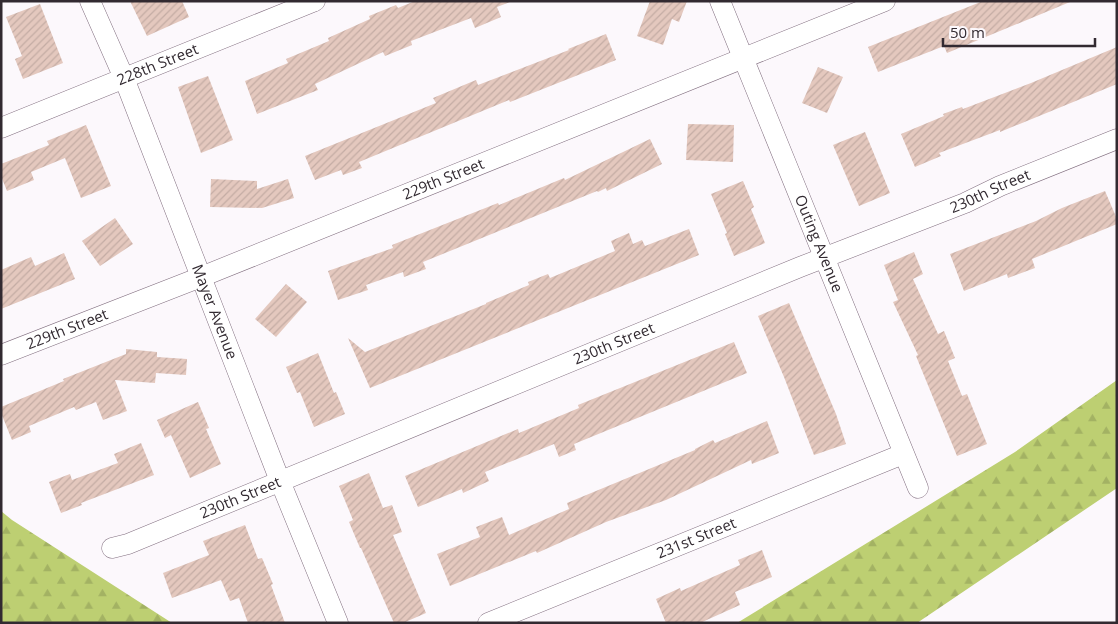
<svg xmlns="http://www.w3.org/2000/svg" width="1118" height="624" viewBox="0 0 1118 624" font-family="'Open Sans',sans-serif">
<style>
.forest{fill:url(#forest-firs)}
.building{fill:url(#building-hatch)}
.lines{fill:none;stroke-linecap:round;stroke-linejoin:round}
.minor-casing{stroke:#837081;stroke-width:21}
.minor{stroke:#fff;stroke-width:20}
.labels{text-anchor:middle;stroke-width:4.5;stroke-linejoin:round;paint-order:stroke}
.street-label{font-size:15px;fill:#322a31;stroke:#fcf8fc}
</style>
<defs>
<pattern id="forest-firs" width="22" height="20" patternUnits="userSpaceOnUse" patternTransform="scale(1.25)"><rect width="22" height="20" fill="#bdcf72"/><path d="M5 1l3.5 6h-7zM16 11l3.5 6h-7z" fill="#a3b263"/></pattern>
<pattern id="building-hatch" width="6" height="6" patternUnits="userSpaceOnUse" patternTransform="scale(1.25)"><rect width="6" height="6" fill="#e4c8be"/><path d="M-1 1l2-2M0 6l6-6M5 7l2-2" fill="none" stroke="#c4aca4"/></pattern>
</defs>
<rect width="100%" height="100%" fill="#fcf8fc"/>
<g class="forest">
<path d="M 1117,380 L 1117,488 L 917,623 L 737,623 L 1015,452 Z"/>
<path d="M 1,511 L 12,520 L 172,623 L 1,623 Z"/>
</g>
<g class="building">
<path d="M 130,1 L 182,1 L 189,17 L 147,36 Z"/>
<path d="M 415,1 L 510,2 L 497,7 L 501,17 L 475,28 L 471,18 L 411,41 L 412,45 L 385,56 L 383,52 L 315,84 L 318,90 L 257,114 L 245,81 L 288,63 L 286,59 L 329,41 L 328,38 L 370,19 L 369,16 L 396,5 L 398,8 Z"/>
<path d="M 650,1 L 687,1 L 679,22 L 672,19 L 663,45 L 637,36 Z"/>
<path d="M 983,1 L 1070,2 L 947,53 L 944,46 L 878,72 L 868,47 Z"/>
<path d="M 40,4 L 63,63 L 23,79 L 15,59 L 22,56 L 6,17 Z"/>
<path d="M 606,34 L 616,60 L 510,102 L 509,100 L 359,162 L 362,168 L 343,175 L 341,170 L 315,180 L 305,156 L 436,103 L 433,98 L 476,80 L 478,85 L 569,50 L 568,49 Z"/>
<path d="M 1117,47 L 1117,84 L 1000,132 L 1000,130 L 939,153 L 941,156 L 915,167 L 901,134 L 944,116 L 943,114 L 962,107 L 963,109 L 1031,83 Z"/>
<path d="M 818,67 L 843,77 L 827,113 L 802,103 Z"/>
<path d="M 208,76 L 233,140 L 201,153 L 178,87 Z"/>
<path d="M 688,124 L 734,125 L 733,162 L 686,160 Z"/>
<path d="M 86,125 L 111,186 L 81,198 L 65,158 L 31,172 L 34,180 L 7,191 L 1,176 L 1,164 L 49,145 L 47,141 Z"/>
<path d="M 865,132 L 890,193 L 859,206 L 833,145 Z"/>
<path d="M 650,139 L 662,164 L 607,191 L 606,188 L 598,192 L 597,191 L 423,262 L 426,269 L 404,277 L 403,272 L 366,285 L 368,290 L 338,300 L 328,271 L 393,248 L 392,245 L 498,203 L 499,205 L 564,178 L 565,180 Z"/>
<path d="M 211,179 L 257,181 L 257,189 L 288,179 L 294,198 L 262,208 L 210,207 Z"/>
<path d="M 743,181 L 754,207 L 751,209 L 765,243 L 734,256 L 725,234 L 727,233 L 711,194 Z"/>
<path d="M 1105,191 L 1117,219 L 1117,224 L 1032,259 L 1035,268 L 1008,278 L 1007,274 L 964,291 L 950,254 L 1036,221 L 1062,208 Z"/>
<path d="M 115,218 L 133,244 L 100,266 L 82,241 Z"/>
<path d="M 689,229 L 699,255 L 370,388 L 348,338 L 365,352 L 486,304 L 486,303 L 529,285 L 528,282 L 548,274 L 550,278 L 615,251 L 611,241 L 629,233 L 633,244 L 642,240 L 645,246 Z"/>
<path d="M 914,252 L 923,274 L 913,279 L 938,334 L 944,331 L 955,358 L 948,361 L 962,396 L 967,394 L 987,444 L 957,456 L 916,356 L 918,355 L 893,302 L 898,300 L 884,265 Z"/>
<path d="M 64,253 L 75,279 L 1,309 L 1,270 L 31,257 L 35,266 Z"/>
<path d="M 286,284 L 307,302 L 276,337 L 255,319 Z"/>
<path d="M 789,303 L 836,414 L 846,444 L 814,455 L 784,377 L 758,316 Z"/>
<path d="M 734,342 L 747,373 L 574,444 L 576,450 L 559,457 L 554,444 L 485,472 L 489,481 L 463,493 L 462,489 L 418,507 L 405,476 L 518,429 L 519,433 L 579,408 L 578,405 Z"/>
<path d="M 126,349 L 157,352 L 157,357 L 187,359 L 186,375 L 156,373 L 155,383 L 115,380 L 127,411 L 103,420 L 96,402 L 76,410 L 74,407 L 29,426 L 31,432 L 12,440 L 1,413 L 1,407 L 64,381 L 63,379 L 126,354 Z"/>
<path d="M 318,353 L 334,393 L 336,392 L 345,414 L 314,427 L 300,392 L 297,393 L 286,367 Z"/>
<path d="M 198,402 L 209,428 L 206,429 L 221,464 L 190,478 L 171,435 L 165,438 L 157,420 Z"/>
<path d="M 767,421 L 779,453 L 752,464 L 751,460 L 666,500 L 606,522 L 537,553 L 536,551 L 450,586 L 437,554 L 480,537 L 476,527 L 502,517 L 509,535 L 569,509 L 567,503 L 695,450 L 695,449 L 713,440 L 715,443 Z"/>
<path d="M 141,443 L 154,475 L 81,503 L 82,505 L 61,513 L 49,482 L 70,474 L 72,480 L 118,463 L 114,454 Z"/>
<path d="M 369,473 L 383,508 L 392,505 L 402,532 L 393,535 L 426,613 L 403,623 L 394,623 L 361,548 L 360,548 L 349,522 L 353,520 L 339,486 Z"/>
<path d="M 245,525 L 258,559 L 262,558 L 273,584 L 271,585 L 285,623 L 248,623 L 239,598 L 230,601 L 221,580 L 172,598 L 163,573 L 209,555 L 203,541 Z"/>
<path d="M 762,550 L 772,577 L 735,592 L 740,605 L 700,623 L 666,623 L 656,599 L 680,588 L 681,591 L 740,565 L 738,560 Z"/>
</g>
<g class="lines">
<g class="minor-casing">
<g id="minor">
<path id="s1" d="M 90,1 L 124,78 L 280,481 L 338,623"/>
<path id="s2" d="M 720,1 L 918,488"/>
<path id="s3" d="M 1,128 L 315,1"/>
<path id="s4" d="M 1,355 L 201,277 L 885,1"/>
<path id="s5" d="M 112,548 L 128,544 L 800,267 L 965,203 L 1000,186 L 1117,139"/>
<path id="s6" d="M 488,623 L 903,454"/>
</g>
</g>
<use href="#minor" class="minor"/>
</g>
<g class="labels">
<g class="street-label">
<text dy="5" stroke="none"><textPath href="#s3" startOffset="169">228th Street</textPath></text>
<text dy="5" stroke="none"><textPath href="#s4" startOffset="476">229th Street</textPath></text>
<text dy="5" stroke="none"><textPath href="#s5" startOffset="948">230th Street</textPath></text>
<text dy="5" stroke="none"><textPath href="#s2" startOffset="262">Outing Avenue</textPath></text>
<text dy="5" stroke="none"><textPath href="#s1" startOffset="335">Mayer Avenue</textPath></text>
<text dy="5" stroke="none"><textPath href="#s4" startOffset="71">229th Street</textPath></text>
<text dy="5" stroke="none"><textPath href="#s5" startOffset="542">230th Street</textPath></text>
<text dy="5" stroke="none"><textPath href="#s5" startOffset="138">230th Street</textPath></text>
<text dy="5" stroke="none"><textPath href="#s6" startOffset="225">231st Street</textPath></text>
</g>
</g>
<rect width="1118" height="624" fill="none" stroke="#322a31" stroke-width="5"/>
<path d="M943 38v8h152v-8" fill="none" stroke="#322a31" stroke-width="2.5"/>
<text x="950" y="38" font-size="15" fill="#322a31" stroke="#fcf8fc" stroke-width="4" paint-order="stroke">50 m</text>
</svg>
